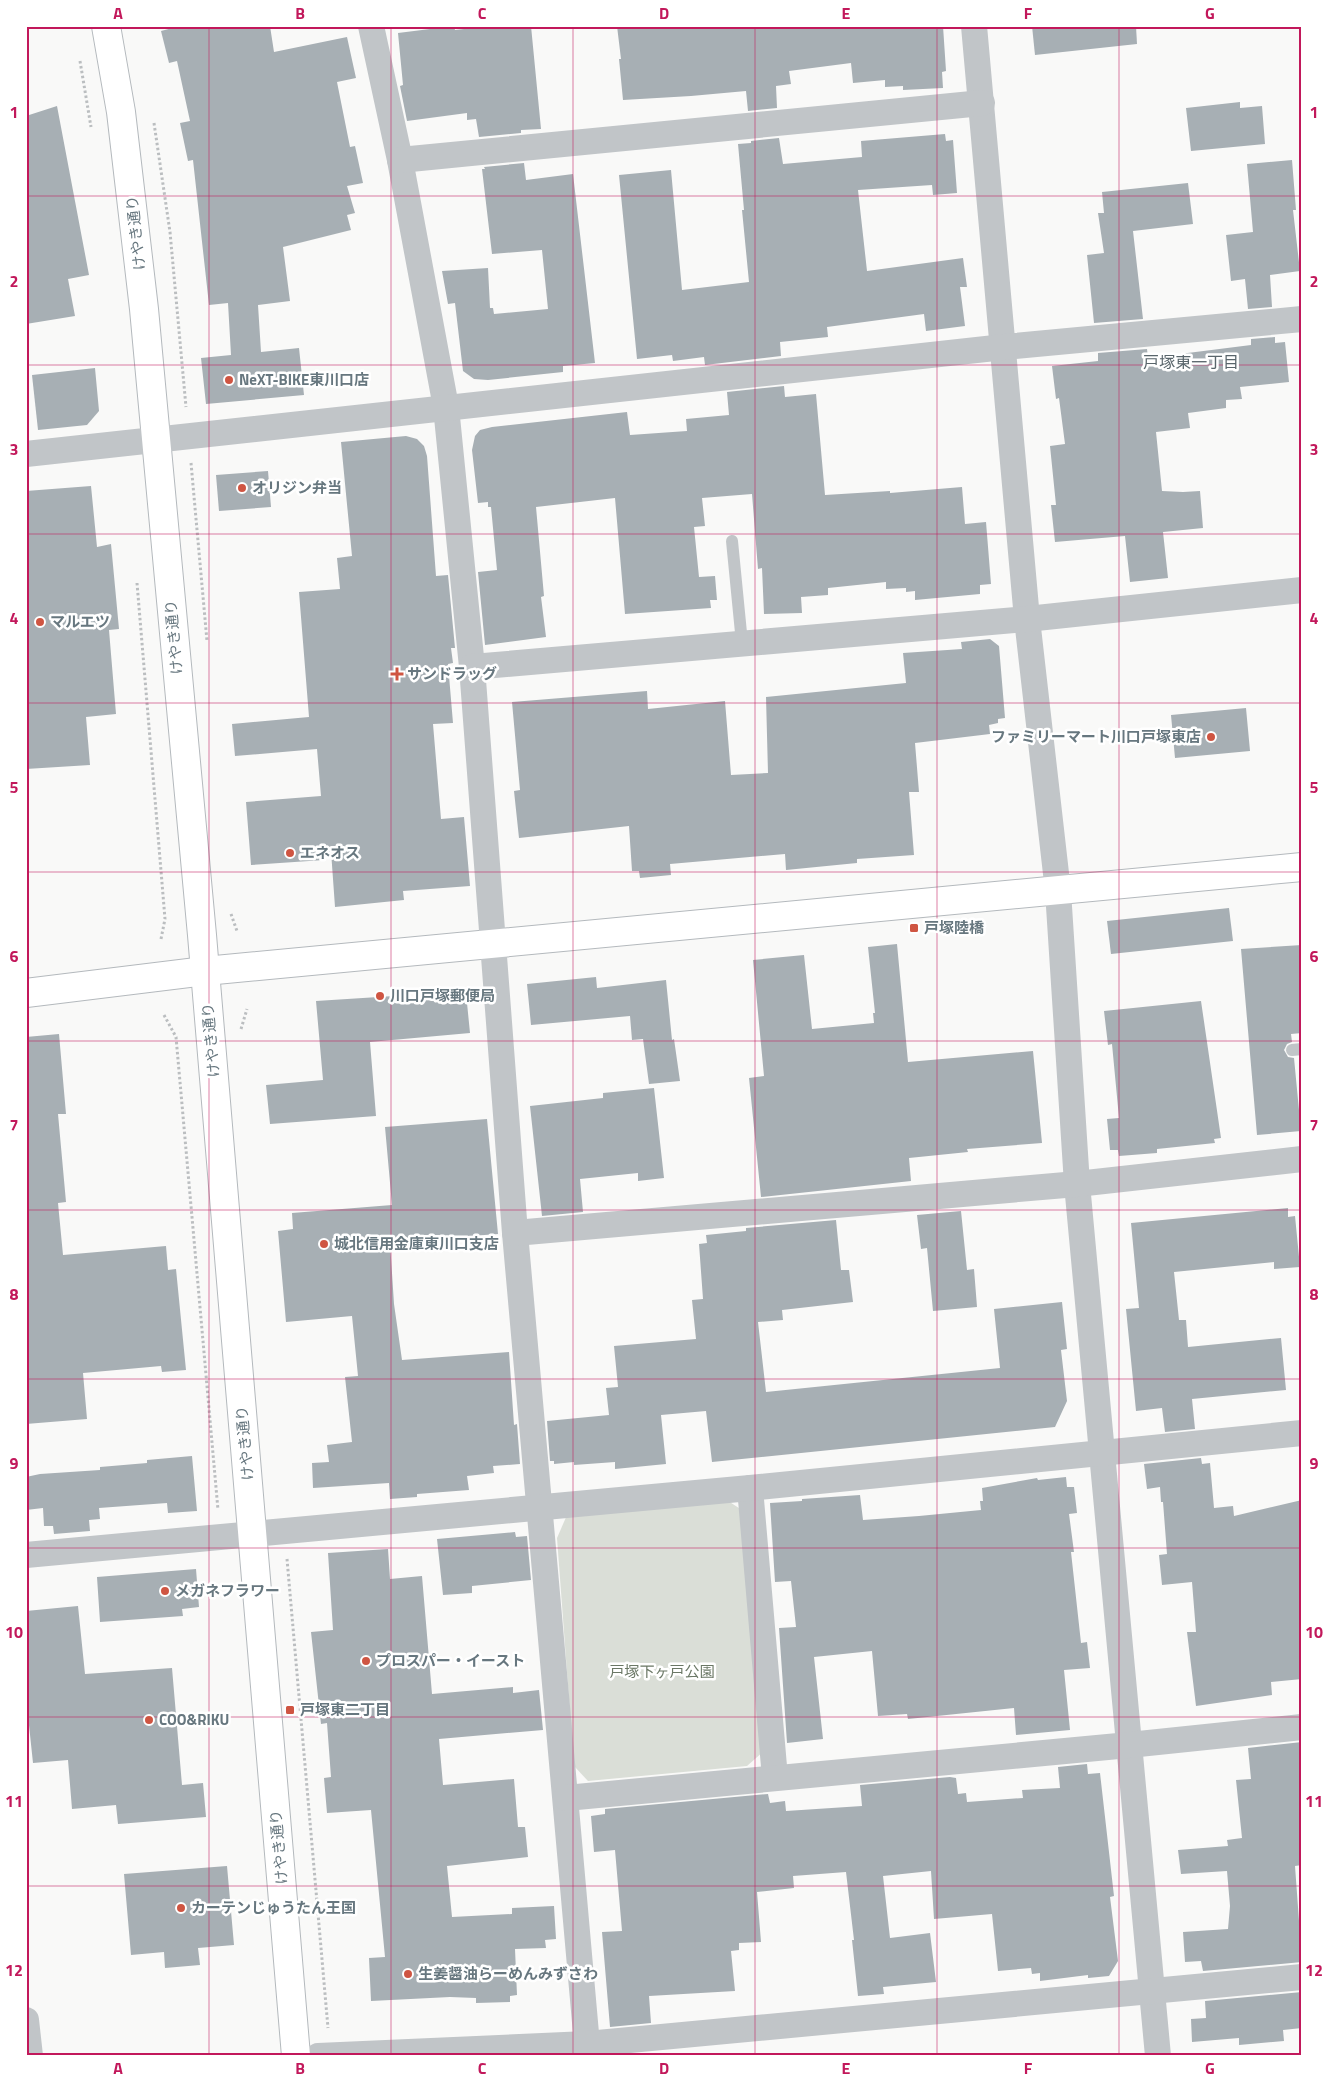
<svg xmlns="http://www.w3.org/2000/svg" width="1328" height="2082" viewBox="0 0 1328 2082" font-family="'Titillium Web','Noto Sans JP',sans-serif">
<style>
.green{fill:#daded7}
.building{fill:#a7afb4}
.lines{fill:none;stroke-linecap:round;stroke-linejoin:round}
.secondary-casing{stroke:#b4b9bd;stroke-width:30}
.path{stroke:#bbbec0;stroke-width:3;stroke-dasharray:2.5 2.5;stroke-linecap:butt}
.lane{stroke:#c1c5c8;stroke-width:12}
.street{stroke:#c1c5c8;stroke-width:26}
.secondary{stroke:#fff;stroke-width:28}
.grid{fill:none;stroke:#c2185b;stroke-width:1;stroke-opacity:0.55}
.poi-dot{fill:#cf5542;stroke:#fff;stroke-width:2}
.labels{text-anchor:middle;stroke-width:5;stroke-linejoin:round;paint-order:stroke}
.street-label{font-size:15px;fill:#67777f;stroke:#fff}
.poi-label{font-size:15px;font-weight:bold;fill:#67777f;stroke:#fff;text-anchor:start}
.park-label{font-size:15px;fill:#6b7866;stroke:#fff}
.neighbourhood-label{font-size:16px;fill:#59656b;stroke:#fff}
.neatline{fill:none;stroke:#c2185b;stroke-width:2}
.grid-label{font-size:16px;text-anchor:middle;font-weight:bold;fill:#c2185b}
</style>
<rect width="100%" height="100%" fill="#f9f9f8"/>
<path class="green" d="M 725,1499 L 742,1510 L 765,1750 L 747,1766 L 588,1781 L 574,1766 L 557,1538 L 567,1515 Z"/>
<g class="building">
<path d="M 180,26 L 270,26 L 274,52 L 347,37 L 356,78 L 337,82 L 350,147 L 355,146 L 363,183 L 347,186 L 355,213 L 347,215 L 351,230 L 283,247 L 290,301 L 258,305 L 261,352 L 299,348 L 304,395 L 206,404 L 201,358 L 231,355 L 228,303 L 209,305 L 193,160 L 188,161 L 180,123 L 190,121 L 177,61 L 169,63 L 161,31 Z"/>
<path d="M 454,26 L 455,30 L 491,26 L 531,26 L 541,129 L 521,130 L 521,133 L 479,137 L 476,119 L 467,120 L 467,113 L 407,121 L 400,86 L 403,85 L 398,33 Z"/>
<path d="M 617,26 L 943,26 L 946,71 L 942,72 L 943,88 L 903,90 L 903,86 L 885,87 L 885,80 L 853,83 L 851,63 L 789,71 L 791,84 L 776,86 L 777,108 L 748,111 L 746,91 L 691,96 L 623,100 L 619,59 L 621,59 Z"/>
<path d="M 1032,26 L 1136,26 L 1137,44 L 1035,55 Z"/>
<path d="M 1240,102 L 1240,108 L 1262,106 L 1265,144 L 1191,151 L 1186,108 Z"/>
<path d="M 57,106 L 89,275 L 68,279 L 75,316 L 26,324 L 26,116 Z"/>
<path d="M 945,134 L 946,141 L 953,140 L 957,193 L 933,195 L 932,185 L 858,190 L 867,271 L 963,258 L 967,287 L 960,287 L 965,326 L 926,331 L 924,314 L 827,327 L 828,337 L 780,342 L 781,356 L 705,365 L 704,357 L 673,361 L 672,355 L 637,359 L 619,175 L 671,170 L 682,290 L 749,282 L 742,210 L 744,210 L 738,144 L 751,143 L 751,141 L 779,138 L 783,164 L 862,157 L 861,141 Z"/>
<path d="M 1292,160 L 1296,210 L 1293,210 L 1300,271 L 1270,275 L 1272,307 L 1248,309 L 1245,279 L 1231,281 L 1226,235 L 1253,232 L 1247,164 Z"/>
<path d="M 524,163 L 526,180 L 573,174 L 595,363 L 563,366 L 563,372 L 488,380 L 474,379 L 463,371 L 455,303 L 448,304 L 442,271 L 488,268 L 490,308 L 493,308 L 494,314 L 548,309 L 542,250 L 492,254 L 482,169 L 485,169 L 484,167 Z"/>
<path d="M 1188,183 L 1193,224 L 1133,231 L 1143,319 L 1094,323 L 1087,255 L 1104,253 L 1098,213 L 1104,213 L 1102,192 Z"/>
<path d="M 1275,337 L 1275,343 L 1285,342 L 1289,382 L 1240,387 L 1242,399 L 1226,400 L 1226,408 L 1188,413 L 1190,428 L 1156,432 L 1162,491 L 1183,492 L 1200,491 L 1203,528 L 1163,532 L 1168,578 L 1130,582 L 1125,536 L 1055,542 L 1051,505 L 1056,505 L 1050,446 L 1065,444 L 1059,398 L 1056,399 L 1052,366 L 1098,361 L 1098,353 L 1147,349 L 1148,358 L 1251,345 L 1251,339 Z"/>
<path d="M 95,368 L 99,411 L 87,425 L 38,430 L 32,375 Z"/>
<path d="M 784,386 L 785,397 L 816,394 L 825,495 L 890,491 L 890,493 L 962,487 L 965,524 L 986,522 L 991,584 L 980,585 L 980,594 L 915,600 L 915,591 L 906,592 L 906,588 L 886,589 L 886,582 L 828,588 L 828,595 L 801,597 L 802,613 L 764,614 L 762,568 L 758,569 L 752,494 L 702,498 L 705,526 L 694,527 L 699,577 L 715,576 L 717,600 L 710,600 L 711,608 L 625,614 L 615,498 L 536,507 L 544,596 L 541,597 L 546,637 L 485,645 L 478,572 L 497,570 L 491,507 L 488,507 L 488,502 L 478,503 L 472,450 L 475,436 L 480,430 L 492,427 L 627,412 L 630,435 L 687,431 L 686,419 L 729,415 L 727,392 Z"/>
<path d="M 406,436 L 417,439 L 424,446 L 427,456 L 436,576 L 448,575 L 455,648 L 451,648 L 453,663 L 448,664 L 453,723 L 433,724 L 441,819 L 464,817 L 470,886 L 403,891 L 404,900 L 335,907 L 331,851 L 324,860 L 251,865 L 246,802 L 321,796 L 317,749 L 235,756 L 232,724 L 309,717 L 299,592 L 340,589 L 337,558 L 352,556 L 341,442 Z"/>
<path d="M 268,471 L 271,507 L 219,511 L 216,475 Z"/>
<path d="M 91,486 L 97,547 L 111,544 L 119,629 L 109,630 L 116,714 L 86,717 L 90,765 L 26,769 L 26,491 Z"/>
<path d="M 990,639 L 999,646 L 1005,718 L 998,719 L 998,723 L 989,725 L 990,734 L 915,743 L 919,792 L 909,792 L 914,855 L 857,859 L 857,863 L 786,870 L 785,854 L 670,864 L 671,875 L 640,878 L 639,871 L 632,871 L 629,826 L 519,838 L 514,791 L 520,790 L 512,702 L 647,691 L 648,709 L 725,701 L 731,775 L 768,773 L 766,697 L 906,683 L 903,653 L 962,649 L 961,642 Z"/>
<path d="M 1246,708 L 1250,751 L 1175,758 L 1171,715 Z"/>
<path d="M 1229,908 L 1233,941 L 1111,954 L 1107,921 Z"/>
<path d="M 897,944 L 908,1062 L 1033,1051 L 1042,1143 L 967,1149 L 968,1152 L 909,1158 L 911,1181 L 761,1197 L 749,1078 L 764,1076 L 753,960 L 804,955 L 812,1029 L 874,1023 L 873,1013 L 875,1013 L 868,947 Z"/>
<path d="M 1302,945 L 1302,1033 L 1291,1034 L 1292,1042 L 1287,1044 L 1284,1050 L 1288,1057 L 1294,1058 L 1301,1131 L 1257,1135 L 1241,949 Z"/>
<path d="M 596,977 L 597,988 L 666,980 L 672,1040 L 674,1039 L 680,1081 L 649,1084 L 643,1039 L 632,1040 L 630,1016 L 531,1025 L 527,984 Z"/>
<path d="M 466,993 L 470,1033 L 370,1042 L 376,1116 L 270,1124 L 266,1085 L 323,1080 L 316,1001 L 394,996 L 394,999 Z"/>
<path d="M 1201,1001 L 1221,1138 L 1214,1139 L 1215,1143 L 1157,1149 L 1157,1153 L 1119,1156 L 1118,1150 L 1110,1150 L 1107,1119 L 1119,1118 L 1112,1044 L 1108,1045 L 1104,1011 Z"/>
<path d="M 59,1034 L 66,1114 L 58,1114 L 66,1202 L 58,1203 L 63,1255 L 166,1246 L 168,1270 L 176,1269 L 186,1370 L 162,1372 L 161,1366 L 83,1373 L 87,1419 L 26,1424 L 26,1037 Z"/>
<path d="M 654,1088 L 664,1178 L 638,1181 L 638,1173 L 580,1179 L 583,1212 L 542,1216 L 530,1106 L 603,1098 L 603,1093 Z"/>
<path d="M 487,1119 L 498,1234 L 390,1242 L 394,1304 L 402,1360 L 509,1352 L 514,1425 L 517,1424 L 520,1464 L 493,1466 L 494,1473 L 467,1476 L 469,1490 L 417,1494 L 417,1497 L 390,1499 L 389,1483 L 313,1488 L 312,1463 L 329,1462 L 327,1445 L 352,1442 L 345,1377 L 358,1376 L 352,1316 L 286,1322 L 278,1231 L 293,1229 L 292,1213 L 392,1205 L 385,1127 Z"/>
<path d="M 1288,1208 L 1288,1217 L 1295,1216 L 1300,1267 L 1274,1269 L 1274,1262 L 1174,1272 L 1179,1320 L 1186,1320 L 1188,1347 L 1281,1338 L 1286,1390 L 1192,1399 L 1195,1429 L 1165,1432 L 1162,1408 L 1136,1411 L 1126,1309 L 1139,1308 L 1131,1223 Z"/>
<path d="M 961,1211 L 967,1270 L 974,1269 L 977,1307 L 933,1311 L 927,1248 L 921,1249 L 917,1215 Z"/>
<path d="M 836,1220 L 841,1270 L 849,1270 L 853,1302 L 782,1310 L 783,1320 L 758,1322 L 766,1392 L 1000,1368 L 994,1309 L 1062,1302 L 1067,1349 L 1061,1350 L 1067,1401 L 1055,1427 L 712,1462 L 706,1411 L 661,1415 L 666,1464 L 615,1469 L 615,1462 L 574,1465 L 574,1462 L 554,1464 L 554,1461 L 550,1461 L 547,1421 L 609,1415 L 606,1388 L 618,1387 L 614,1346 L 696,1339 L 692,1300 L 703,1299 L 699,1244 L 707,1243 L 706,1235 L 746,1231 L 746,1228 Z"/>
<path d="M 192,1456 L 197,1511 L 168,1513 L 167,1503 L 99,1508 L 100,1519 L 89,1520 L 90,1531 L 54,1534 L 53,1526 L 44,1526 L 43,1508 L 26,1510 L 26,1477 L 40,1474 L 100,1470 L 100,1467 L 147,1463 L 147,1460 Z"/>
<path d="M 1201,1458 L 1202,1464 L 1210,1463 L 1214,1508 L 1233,1506 L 1234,1516 L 1302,1500 L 1302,1679 L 1271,1682 L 1272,1695 L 1196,1706 L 1187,1632 L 1196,1632 L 1192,1582 L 1162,1585 L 1159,1555 L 1167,1554 L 1163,1502 L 1161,1502 L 1160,1487 L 1147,1489 L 1144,1464 Z"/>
<path d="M 1066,1477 L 1067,1487 L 1074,1487 L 1077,1513 L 1069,1514 L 1074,1552 L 1071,1552 L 1081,1643 L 1087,1642 L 1090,1668 L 1064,1670 L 1070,1730 L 1016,1735 L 1014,1708 L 908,1719 L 907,1714 L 878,1716 L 872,1651 L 814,1657 L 823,1739 L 787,1743 L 779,1628 L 796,1627 L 791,1581 L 775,1582 L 770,1503 L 802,1501 L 802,1499 L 860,1495 L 863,1520 L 919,1516 L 981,1510 L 980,1501 L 983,1501 L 982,1488 L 1037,1478 L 1038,1480 Z"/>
<path d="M 515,1532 L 516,1537 L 527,1536 L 531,1580 L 472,1586 L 472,1593 L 443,1595 L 437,1539 Z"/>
<path d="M 388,1549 L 390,1579 L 422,1576 L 432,1694 L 513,1687 L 513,1693 L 539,1690 L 543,1730 L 439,1739 L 443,1785 L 514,1779 L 518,1827 L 525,1827 L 528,1857 L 447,1866 L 452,1917 L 512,1914 L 512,1908 L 554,1906 L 556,1939 L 545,1940 L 546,1948 L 515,1949 L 517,1995 L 510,1996 L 510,2002 L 476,2003 L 476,1998 L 450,1997 L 371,2001 L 369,1958 L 385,1957 L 371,1810 L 327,1813 L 324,1778 L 331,1777 L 327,1723 L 321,1724 L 311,1632 L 333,1630 L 328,1553 Z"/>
<path d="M 196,1569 L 199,1607 L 182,1609 L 183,1616 L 100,1622 L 97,1577 Z"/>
<path d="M 78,1606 L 85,1674 L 172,1668 L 182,1785 L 203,1783 L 206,1817 L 118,1824 L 116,1805 L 72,1809 L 68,1760 L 33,1763 L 26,1697 L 26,1611 Z"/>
<path d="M 1302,1742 L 1302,1865 L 1295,1866 L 1302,1962 L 1203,1971 L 1201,1961 L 1185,1962 L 1183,1932 L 1228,1929 L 1230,1906 L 1227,1871 L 1181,1874 L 1178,1850 L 1228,1846 L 1227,1840 L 1242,1838 L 1236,1780 L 1251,1779 L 1248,1748 Z"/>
<path d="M 1087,1764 L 1088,1774 L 1100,1773 L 1114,1896 L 1110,1897 L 1118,1961 L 1109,1976 L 1088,1978 L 1088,1975 L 1040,1981 L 1040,1973 L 1032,1974 L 1031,1968 L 998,1971 L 992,1914 L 934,1919 L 931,1871 L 883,1876 L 890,1938 L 930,1933 L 936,1982 L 883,1987 L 884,1994 L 858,1996 L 852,1940 L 854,1940 L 846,1872 L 793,1876 L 794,1888 L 757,1892 L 761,1942 L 739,1943 L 739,1950 L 731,1951 L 735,1991 L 649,1996 L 651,2023 L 610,2027 L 602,1932 L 622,1931 L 615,1850 L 594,1852 L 591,1816 L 605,1814 L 605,1809 L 768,1794 L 770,1803 L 785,1801 L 786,1811 L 862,1806 L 860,1785 L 950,1777 L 956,1778 L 958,1794 L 966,1793 L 967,1802 L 1023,1798 L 1022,1790 L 1060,1788 L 1058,1767 Z"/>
<path d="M 227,1866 L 234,1945 L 198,1948 L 200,1965 L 165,1968 L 164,1952 L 131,1955 L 124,1874 Z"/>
<path d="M 1302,1992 L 1302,2028 L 1283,2030 L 1284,2041 L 1239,2045 L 1239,2038 L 1192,2042 L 1191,2019 L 1206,2018 L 1205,2001 Z"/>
</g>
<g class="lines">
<g class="secondary-casing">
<g id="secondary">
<path d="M 106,26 L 121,112 L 144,309 L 202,935 L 296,2056"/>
<path d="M 26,993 L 205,971 L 1302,867"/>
</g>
</g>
<g class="path">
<path d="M 80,61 L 91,127"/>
<path d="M 154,123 L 170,232 L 186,407"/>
<path d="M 191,463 L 207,641"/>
<path d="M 137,583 L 165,919 L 161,939"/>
<path d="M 231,914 L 237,931"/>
<path d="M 164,1015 L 176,1037 L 218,1510"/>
<path d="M 241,1029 L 247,1009"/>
<path d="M 287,1559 L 328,2028"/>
</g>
<g class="lane">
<path d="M 732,541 L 742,643"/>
<path d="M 1292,1050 L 1302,1049"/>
</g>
<g class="street">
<path d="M 371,26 L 400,160 L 446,407 L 472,667 L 515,1233 L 588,2056"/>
<path d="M 974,26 L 1027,619 L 1058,891 L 1077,1184 L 1158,2056"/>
<path d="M 400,160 L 982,103"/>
<path d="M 26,454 L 1004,347 L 1302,319"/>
<path d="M 472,667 L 1027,619 L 1302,590"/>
<path d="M 515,1233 L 1077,1184 L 1302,1159"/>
<path d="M 750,1488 L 775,1778"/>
<path d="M 26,1555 L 750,1488 L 1302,1433"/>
<path d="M 566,1798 L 1129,1745 L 1302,1727"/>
<path d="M 26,2020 L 30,2056"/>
<path d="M 318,2056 L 587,2044 L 1302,1977"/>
</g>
<use href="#secondary" class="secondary"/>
</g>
<path class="grid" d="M 209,26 L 209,2056M 391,26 L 391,2056M 573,26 L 573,2056M 755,26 L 755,2056M 937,26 L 937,2056M 1119,26 L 1119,2056M 26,196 L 1302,196M 26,365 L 1302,365M 26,534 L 1302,534M 26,703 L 1302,703M 26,872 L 1302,872M 26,1041 L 1302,1041M 26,1210 L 1302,1210M 26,1379 L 1302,1379M 26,1548 L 1302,1548M 26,1717 L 1302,1717M 26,1886 L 1302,1886"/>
<g class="poi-dot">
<circle cx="229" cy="380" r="5"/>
<circle cx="242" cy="488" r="5"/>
<circle cx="40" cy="622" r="5"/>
<path d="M394.5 666.5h5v5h5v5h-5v5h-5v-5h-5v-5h5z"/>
<circle cx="1211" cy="737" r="5"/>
<circle cx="290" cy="853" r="5"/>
<rect x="909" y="923" width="10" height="10" rx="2.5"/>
<circle cx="380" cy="996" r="5"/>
<circle cx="324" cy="1244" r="5"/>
<circle cx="165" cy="1591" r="5"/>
<circle cx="366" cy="1661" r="5"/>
<rect x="285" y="1705" width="10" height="10" rx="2.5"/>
<circle cx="149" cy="1720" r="5"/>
<circle cx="181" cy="1908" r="5"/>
<circle cx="408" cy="1974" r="5"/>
</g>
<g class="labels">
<g class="street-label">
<text transform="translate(136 233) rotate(-96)" y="5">けやき通り</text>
<text transform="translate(174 637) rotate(-95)" y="5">けやき通り</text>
<text transform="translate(211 1040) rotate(-95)" y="5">けやき通り</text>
<text transform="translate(245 1443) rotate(-95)" y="5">けやき通り</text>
<text transform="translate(279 1847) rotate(-95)" y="5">けやき通り</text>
</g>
<g class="poi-label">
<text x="239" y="385">NeXT-BIKE東川口店</text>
<text x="252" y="493">オリジン弁当</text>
<text x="50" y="627">マルエツ</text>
<text x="407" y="679">サンドラッグ</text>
<text x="1201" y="742" text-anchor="end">ファミリーマート川口戸塚東店</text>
<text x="300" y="858">エネオス</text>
<text x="924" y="933">戸塚陸橋</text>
<text x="390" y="1001">川口戸塚郵便局</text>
<text x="334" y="1249">城北信用金庫東川口支店</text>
<text x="175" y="1596">メガネフラワー</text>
<text x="376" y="1666">プロスパー・イースト</text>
<text x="300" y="1715">戸塚東二丁目</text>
<text x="159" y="1725">COO&amp;RIKU</text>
<text x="191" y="1913">カーテンじゅうたん王国</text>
<text x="418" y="1979">生姜醤油らーめんみずさわ</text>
</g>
<g class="park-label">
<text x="662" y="1677">戸塚下ヶ戸公園</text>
</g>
<g class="neighbourhood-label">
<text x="1191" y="368">戸塚東一丁目</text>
</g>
</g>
<rect width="1328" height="2082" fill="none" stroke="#ffffff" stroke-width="55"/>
<rect x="28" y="28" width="1272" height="2026" class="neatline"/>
<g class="grid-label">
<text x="118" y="19">A</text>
<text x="300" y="19">B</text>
<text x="482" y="19">C</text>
<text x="664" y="19">D</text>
<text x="846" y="19">E</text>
<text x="1028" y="19">F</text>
<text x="1210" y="19">G</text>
<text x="14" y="118">1</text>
<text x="1314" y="118">1</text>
<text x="14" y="287">2</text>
<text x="1314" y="287">2</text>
<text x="14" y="455">3</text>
<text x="1314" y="455">3</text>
<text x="14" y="624">4</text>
<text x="1314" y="624">4</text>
<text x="14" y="793">5</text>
<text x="1314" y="793">5</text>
<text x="14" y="962">6</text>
<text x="1314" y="962">6</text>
<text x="14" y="1131">7</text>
<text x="1314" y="1131">7</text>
<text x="14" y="1300">8</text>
<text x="1314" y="1300">8</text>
<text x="14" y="1469">9</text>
<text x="1314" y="1469">9</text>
<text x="14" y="1638">10</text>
<text x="1314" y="1638">10</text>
<text x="14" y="1807">11</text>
<text x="1314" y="1807">11</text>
<text x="14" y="1976">12</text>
<text x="1314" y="1976">12</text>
<text x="118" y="2074">A</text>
<text x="300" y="2074">B</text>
<text x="482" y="2074">C</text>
<text x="664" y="2074">D</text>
<text x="846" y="2074">E</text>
<text x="1028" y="2074">F</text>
<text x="1210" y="2074">G</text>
</g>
</svg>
